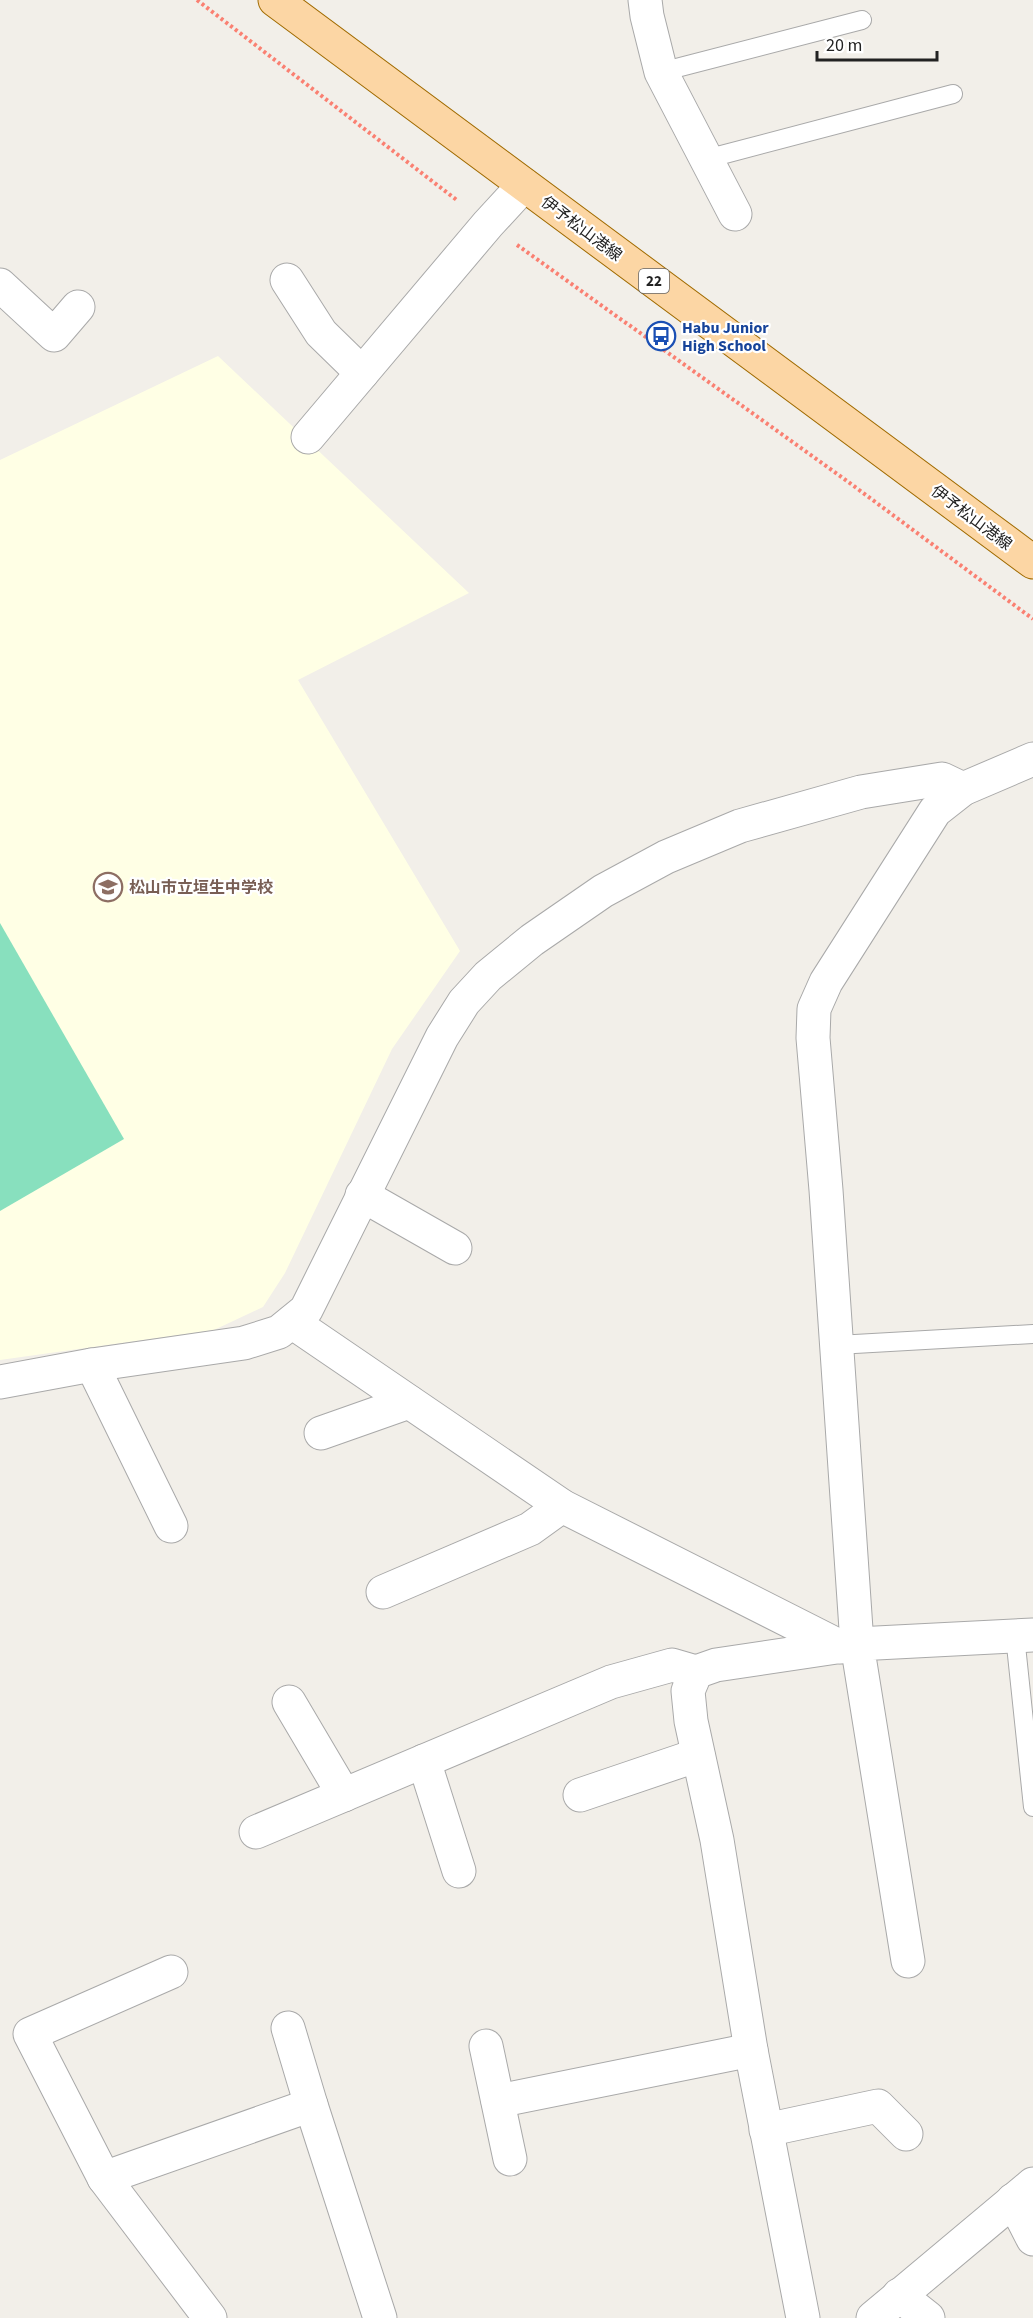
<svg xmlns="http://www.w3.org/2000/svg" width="1033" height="2318" viewBox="0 0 1033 2318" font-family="'Source Sans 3','Noto Sans JP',sans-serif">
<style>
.education{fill:#ffffe5}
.pitch{fill:#88e0be}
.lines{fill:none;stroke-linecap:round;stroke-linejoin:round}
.lane-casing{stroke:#a9a9a9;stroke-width:20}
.street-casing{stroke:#a9a9a9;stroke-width:35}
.primary-casing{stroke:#a06b00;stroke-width:35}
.path{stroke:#fa8072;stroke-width:4;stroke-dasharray:3 3;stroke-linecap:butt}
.lane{stroke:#fff;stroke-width:18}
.street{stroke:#fff;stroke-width:33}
.primary{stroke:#fcd6a4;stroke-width:33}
.labels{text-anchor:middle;stroke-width:4.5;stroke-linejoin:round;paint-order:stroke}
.shield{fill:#fff;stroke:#646464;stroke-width:1.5}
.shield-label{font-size:15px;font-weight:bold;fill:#222}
.street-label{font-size:16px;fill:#222;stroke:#fff}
.transit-label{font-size:16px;font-weight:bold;fill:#164399;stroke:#fff;text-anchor:start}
.education-label{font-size:16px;font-weight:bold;fill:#785e54;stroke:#fff;text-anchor:start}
</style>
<rect width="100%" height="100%" fill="#f2efe9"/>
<path class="education" d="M 218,356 L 469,593 L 298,680 L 460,951 L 392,1049 L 285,1273 L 263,1307 L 214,1330 L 0,1360 L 0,460 Z"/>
<path class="pitch" d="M 0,923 L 124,1139 L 0,1211 Z"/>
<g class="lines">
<g class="lane-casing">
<g id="lane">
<path d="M 661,72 L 862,20"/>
<path d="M 706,159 L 953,94"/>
<path d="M 837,1345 L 1033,1334"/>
<path d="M 1015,1636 L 1033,1807"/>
</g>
</g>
<g class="street-casing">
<g id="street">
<path d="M 645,0 L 647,16 L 661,72 L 735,214"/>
<path d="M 287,280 L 321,333 L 362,373"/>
<path d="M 0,285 L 54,335 L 78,307"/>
<path d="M 308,437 L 488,224 L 524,185"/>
<path d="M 362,1195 L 455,1248"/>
<path d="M 292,1322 L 562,1506 L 841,1647"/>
<path d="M 92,1365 L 171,1526"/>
<path d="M 0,1382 L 92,1365 L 244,1343 L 279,1332 L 306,1310 L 442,1037 L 464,1002 L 488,976 L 532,940 L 603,891 L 666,857 L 740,826 L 861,792 L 942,779 L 963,789"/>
<path d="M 321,1433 L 409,1402"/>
<path d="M 383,1592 L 530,1529 L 562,1506"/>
<path d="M 289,1702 L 344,1795"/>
<path d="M 424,1761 L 459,1871"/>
<path d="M 580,1795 L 698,1755"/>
<path d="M 256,1832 L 611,1682 L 672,1665 L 696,1672"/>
<path d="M 908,1961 L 857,1644 L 1033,1635"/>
<path d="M 171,1972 L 30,2034 L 104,2178 L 210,2318"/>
<path d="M 288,2028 L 311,2105 L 380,2318"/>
<path d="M 486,2046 L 510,2159"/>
<path d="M 498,2101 L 751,2050"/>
<path d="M 766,2130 L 878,2106 L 906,2134"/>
<path d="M 104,2178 L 311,2105"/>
<path d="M 1013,2200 L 1033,2239"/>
<path d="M 899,2295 L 928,2318"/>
<path d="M 803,2318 L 751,2050 L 717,1840 L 691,1721 L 688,1691 L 696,1672 L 716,1665 L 857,1644 L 826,1190 L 813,1038 L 814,1009 L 826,982 L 935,811 L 963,789 L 1033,759"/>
<path d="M 873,2318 L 1033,2184"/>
</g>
</g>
<g class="primary-casing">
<path id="primary" d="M 275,0 L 1033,562"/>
</g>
<g class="path">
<path d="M 197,0 L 458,201"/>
<path d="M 517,245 L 843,478 L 1033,619"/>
</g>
<use href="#lane" class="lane"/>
<use href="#street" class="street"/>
<use href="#primary" class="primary"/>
</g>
<defs>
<g id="bus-ring" transform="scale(1.5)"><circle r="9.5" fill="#fff" stroke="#1a4fb4" stroke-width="1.5"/><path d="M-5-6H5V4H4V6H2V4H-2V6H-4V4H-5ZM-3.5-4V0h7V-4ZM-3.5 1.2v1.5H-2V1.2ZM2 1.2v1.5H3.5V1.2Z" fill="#1a4fb4"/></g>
<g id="school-ring" transform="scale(1.5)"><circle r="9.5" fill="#fff" stroke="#8d6e63" stroke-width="1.5"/><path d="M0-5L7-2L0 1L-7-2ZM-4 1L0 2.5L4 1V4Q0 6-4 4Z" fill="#8d6e63"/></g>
</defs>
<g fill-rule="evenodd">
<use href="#bus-ring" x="661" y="336"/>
<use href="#school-ring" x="108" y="887"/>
</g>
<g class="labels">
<rect class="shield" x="639" y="269" width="30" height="24" rx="4.5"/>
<g class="shield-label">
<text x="654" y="286">22</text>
</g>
<g class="street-label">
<text transform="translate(582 228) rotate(37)" y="6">伊予松山港線</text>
<text transform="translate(972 517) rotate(37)" y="6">伊予松山港線</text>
</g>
<g class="transit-label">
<text x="682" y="333">Habu Junior<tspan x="682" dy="18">High School</tspan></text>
</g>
<g class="education-label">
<text x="129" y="893">松山市立垣生中学校</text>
</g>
</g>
<path d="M817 51v9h120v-9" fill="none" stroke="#222222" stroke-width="3"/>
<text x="826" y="51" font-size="18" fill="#222222" stroke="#ffffff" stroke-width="4.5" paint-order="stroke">20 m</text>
</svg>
